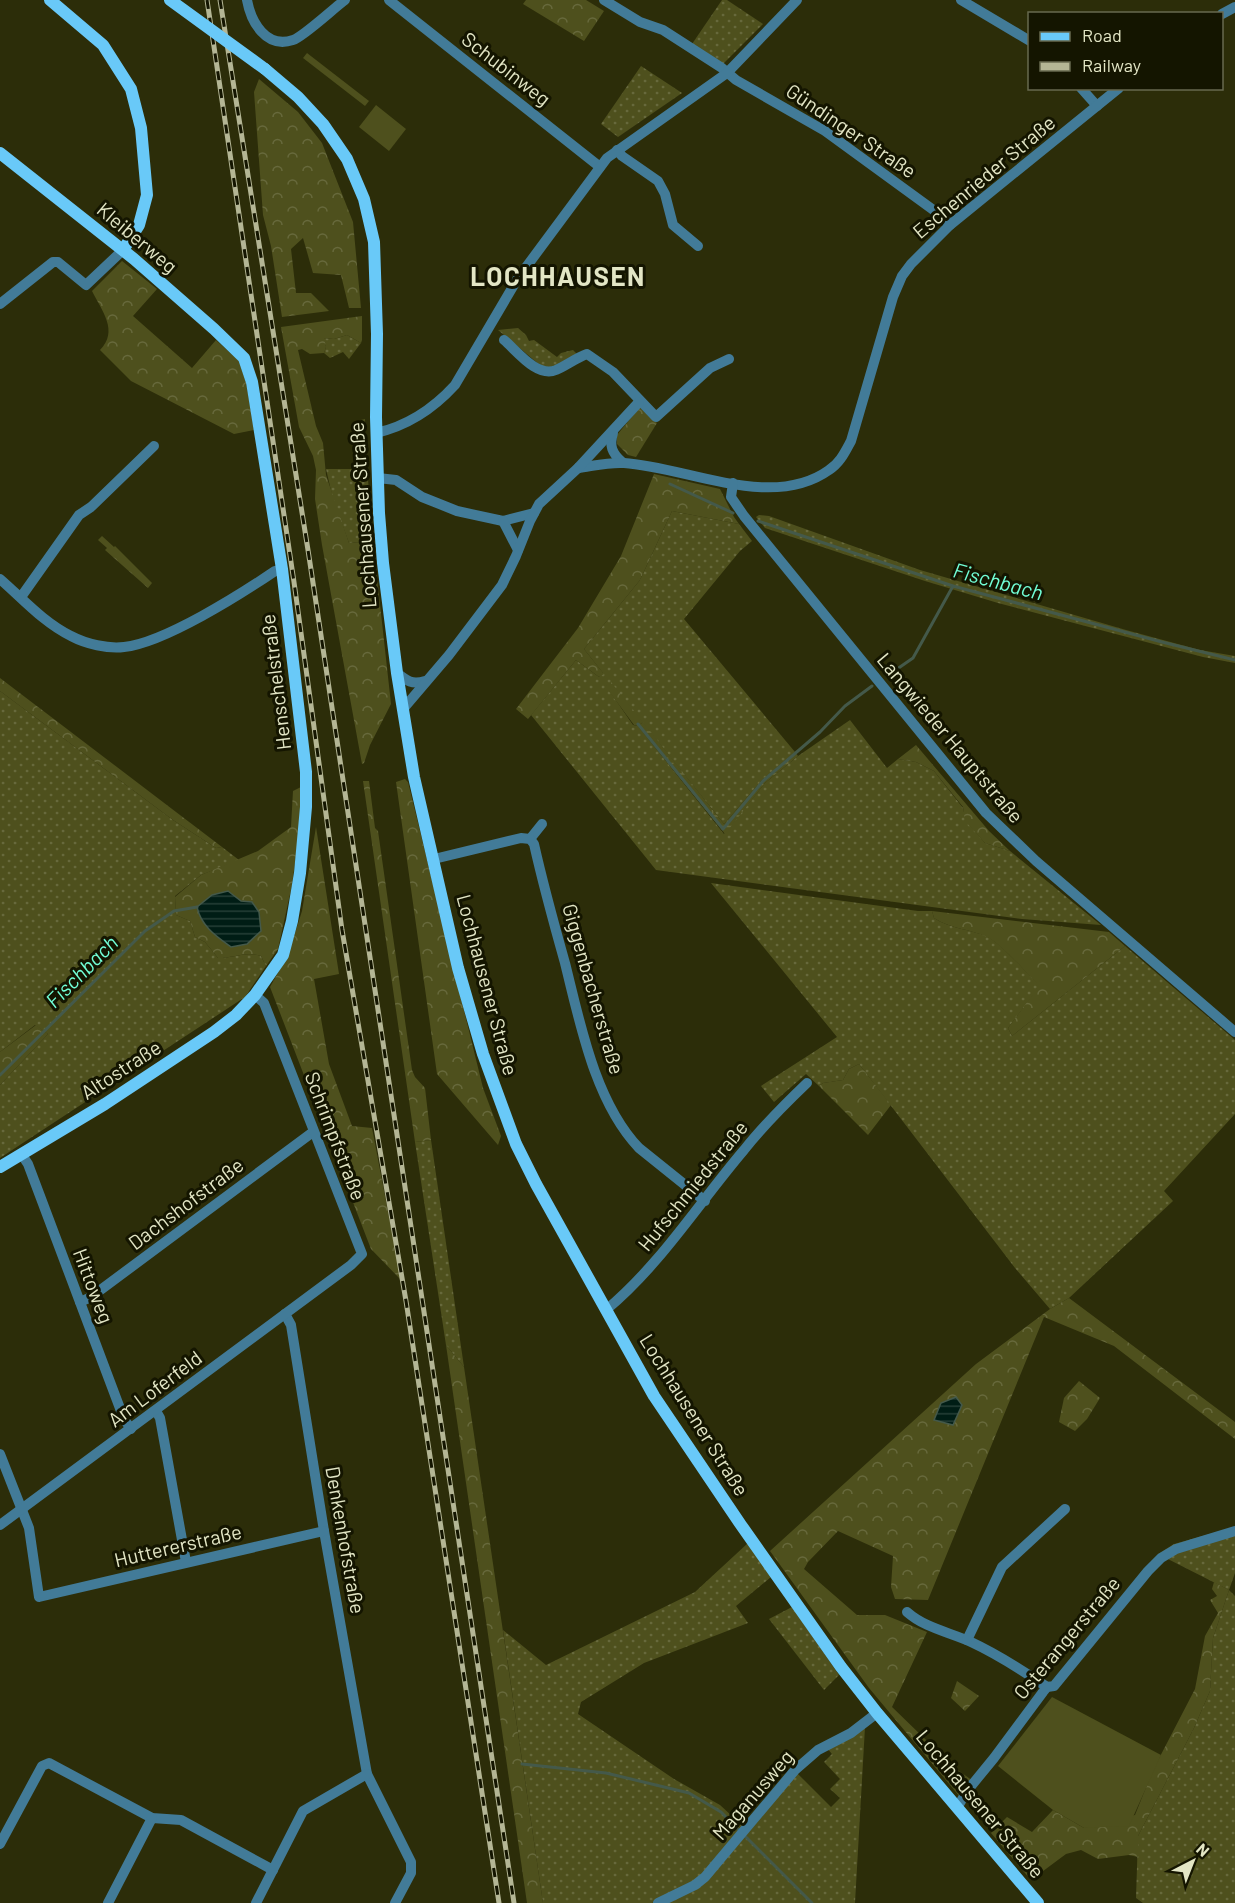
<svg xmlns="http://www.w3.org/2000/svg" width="1235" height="1903" viewBox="0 0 1235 1903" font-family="Barlow,sans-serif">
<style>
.grass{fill:url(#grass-dots)}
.forest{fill:url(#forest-crowns)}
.wetland{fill:url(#wetland-marsh)}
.garden{fill:#4e501d}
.water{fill:url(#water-rules);stroke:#44594a;stroke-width:1.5}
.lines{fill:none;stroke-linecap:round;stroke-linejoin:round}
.stream{stroke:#44594a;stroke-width:3}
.minor{stroke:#427b98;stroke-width:10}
.major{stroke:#69c9f8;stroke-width:12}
.rail-casing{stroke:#b4b695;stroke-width:5}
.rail{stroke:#141500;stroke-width:3;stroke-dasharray:9;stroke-linecap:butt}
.major-bridge{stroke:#69c9f8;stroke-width:12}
.labels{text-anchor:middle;stroke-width:6;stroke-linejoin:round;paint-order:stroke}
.street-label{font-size:20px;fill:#e3e6c5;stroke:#141500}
.water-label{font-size:21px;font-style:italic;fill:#71fdd5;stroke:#141500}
.district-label{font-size:26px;font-weight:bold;letter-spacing:1.5px;fill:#e3e6c5;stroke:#141500}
</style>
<defs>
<pattern id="grass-dots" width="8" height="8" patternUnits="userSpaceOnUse" patternTransform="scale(1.5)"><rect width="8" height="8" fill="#4e501d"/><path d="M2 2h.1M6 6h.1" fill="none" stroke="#67693c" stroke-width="1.8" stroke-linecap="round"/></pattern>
<pattern id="forest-crowns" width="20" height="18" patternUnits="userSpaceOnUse" patternTransform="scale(1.5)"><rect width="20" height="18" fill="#4e501d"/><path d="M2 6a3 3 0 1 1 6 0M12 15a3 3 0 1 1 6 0" fill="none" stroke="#67693c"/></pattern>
<pattern id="wetland-marsh" width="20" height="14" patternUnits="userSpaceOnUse" patternTransform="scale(1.5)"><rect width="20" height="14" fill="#4e501d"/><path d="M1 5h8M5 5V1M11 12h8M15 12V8" fill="none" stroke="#67693c"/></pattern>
<pattern id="water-rules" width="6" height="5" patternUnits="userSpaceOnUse" patternTransform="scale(1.5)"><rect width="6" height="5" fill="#001d15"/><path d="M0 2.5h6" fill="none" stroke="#253e36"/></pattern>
</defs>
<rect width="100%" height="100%" fill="#2c2d09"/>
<g class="grass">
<path d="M 722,0 L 727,0 L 763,24 L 722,65 L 692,44 Z"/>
<path d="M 641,66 L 682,93 L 618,137 L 601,124 Z"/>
<path d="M 518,328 L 526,335 L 529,341 L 534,340 L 557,357 L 561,353 L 573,350 L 579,356 L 549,368 L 541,366 L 498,330 Z"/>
<path d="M 347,335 L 361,343 L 349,359 L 343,352 L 330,358 L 324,353 L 326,347 L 323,338 L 334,339 Z"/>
<path d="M 365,419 L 365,443 L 373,541 L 349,543 L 333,499 L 326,469 L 357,469 L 356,443 L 361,420 Z"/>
<path d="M 672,511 L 739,524 L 752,541 L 740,551 L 684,619 L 795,752 L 762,780 L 724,824 L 611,683 L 606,686 L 633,725 L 638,726 L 724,834 L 765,783 L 798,756 L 850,720 L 887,768 L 898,759 L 916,762 L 934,771 L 963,808 L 966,821 L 985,843 L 1010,851 L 1101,925 L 1022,919 L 656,870 L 531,715 L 576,660 L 599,677 L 603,673 L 584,649 L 640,580 Z"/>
<path d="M 759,515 L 769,516 L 920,570 L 1126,630 L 1200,650 L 1235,656 L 1235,663 L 1203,657 L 998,603 L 925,581 L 765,528 L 756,517 Z"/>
<path d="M 0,691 L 173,820 L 216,848 L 222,847 L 239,860 L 201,875 L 175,896 L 176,915 L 190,921 L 195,937 L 205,942 L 218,958 C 234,958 246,951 261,956 L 266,966 L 245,997 L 0,1158 L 0,1085 L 48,1034 L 35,1025 L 0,1052 Z"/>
<path d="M 711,883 L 918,911 L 932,911 L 934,918 C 951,929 970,929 988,937 C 999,942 1029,975 1040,986 L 1008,1028 L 1012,1036 L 1125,946 L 1235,1040 L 1235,1114 L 1164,1191 L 1173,1201 L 1069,1298 L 1050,1309 L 1015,1268 L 859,1064 L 849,1069 L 843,1080 L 823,1083 L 819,1086 L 806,1074 L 774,1102 L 761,1086 L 837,1037 Z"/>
<path d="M 431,1140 L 464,1367 L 446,1345 L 415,1142 Z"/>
<path d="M 1235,1527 L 1235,1573 L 1229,1590 L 1235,1596 L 1235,1903 L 1143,1903 L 1136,1898 L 1138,1836 L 1194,1728 L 1210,1691 L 1213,1638 L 1229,1590 L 1158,1554 L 1174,1544 Z"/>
<path d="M 748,1543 L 771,1577 L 736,1606 L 748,1623 L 644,1663 L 581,1702 L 578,1714 L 674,1779 L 720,1805 L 745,1828 L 703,1876 L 660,1900 L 652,1903 L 543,1903 L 503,1630 L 546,1665 L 695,1592 Z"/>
<path d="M 792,1607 L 839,1675 L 824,1690 L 769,1619 Z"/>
<path d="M 865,1727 L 855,1903 L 664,1903 L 683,1895 L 795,1771 L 831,1807 L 840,1798 L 830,1789 L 840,1779 L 824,1762 L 832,1754 L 826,1747 Z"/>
</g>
<g class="forest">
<path d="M 526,0 L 586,0 L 604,11 L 584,41 L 523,4 Z"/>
<path d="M 259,79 L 298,112 L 322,143 L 353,222 L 361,308 L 349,308 L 341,275 L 313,273 L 303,238 L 291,249 L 296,293 L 311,293 L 329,311 L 282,317 L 271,246 L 263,215 L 254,92 Z"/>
<path d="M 122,261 L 157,289 L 133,316 L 192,368 L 216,340 L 239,361 L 246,382 L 254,430 L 234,434 L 131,381 L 100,350 C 119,331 102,311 92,291 Z"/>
<path d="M 362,316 L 362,340 L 361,343 L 347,335 L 334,339 L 324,338 L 326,347 L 324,353 L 310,354 L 302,349 L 298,350 L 316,426 L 323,443 L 326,475 L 349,543 L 373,541 L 391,704 L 370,745 L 364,763 L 362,764 L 322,545 L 315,499 L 316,470 L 313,456 L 299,427 L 281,327 Z"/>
<path d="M 640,407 L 657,423 L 636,457 L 628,455 L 617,444 L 617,435 Z"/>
<path d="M 654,474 L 720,489 L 734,517 L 739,524 L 672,511 L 640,580 L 584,649 L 604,674 L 599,677 L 576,660 L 528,719 L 516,709 L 578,628 L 621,556 Z"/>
<path d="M 102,536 L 114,547 L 115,546 L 152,583 L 148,588 L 105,550 L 107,548 L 98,540 Z"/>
<path d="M 0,678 L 222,847 L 216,848 L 173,820 L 0,691 Z"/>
<path d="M 611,682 L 643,722 L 638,726 L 634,725 L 605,686 Z"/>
<path d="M 916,745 L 989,831 L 1010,851 L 985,843 L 965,821 L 963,807 L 934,771 L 916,762 L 898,759 Z"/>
<path d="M 405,779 L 408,782 L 483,1088 L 501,1136 L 498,1145 L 437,1074 L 396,782 Z"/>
<path d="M 363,781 L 369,781 L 375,828 L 378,831 L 412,1070 L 415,1077 L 425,1088 L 431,1140 L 415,1142 Z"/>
<path d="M 301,787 L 300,824 L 292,885 L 278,949 L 266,966 L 261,956 C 246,951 234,958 218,958 L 205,942 L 195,937 L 190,921 L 176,915 L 175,897 L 201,875 L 258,851 L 291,827 L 293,791 Z"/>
<path d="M 316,827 L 339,974 L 314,979 L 329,1064 L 352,1126 L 372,1128 L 401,1280 L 371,1249 L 270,987 L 288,955 L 302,911 Z"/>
<path d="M 932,911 L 1109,932 L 1125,946 L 1012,1036 L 1008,1028 L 1039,986 C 1029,975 999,942 987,937 C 970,929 951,929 934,918 Z"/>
<path d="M 36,1025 L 48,1034 L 0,1085 L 0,1052 Z"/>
<path d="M 859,1064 L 891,1105 L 868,1135 L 819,1086 L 823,1083 L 843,1080 L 849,1069 Z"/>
<path d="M 1069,1298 L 1235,1422 L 1235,1439 L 1114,1346 L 1044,1317 L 928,1600 L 895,1599 L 891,1587 L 893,1556 L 838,1531 L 808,1562 L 804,1569 L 857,1615 L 885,1615 L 927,1632 L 892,1707 L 955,1768 L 973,1781 L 960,1797 L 869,1688 L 770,1551 L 976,1364 L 1050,1309 Z"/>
<path d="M 446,1345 L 464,1367 L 543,1903 L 527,1903 Z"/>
<path d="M 1079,1381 L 1100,1398 L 1087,1419 L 1075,1431 L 1059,1422 L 1064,1398 Z"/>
<path d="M 1214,1582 L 1229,1590 L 1213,1638 L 1210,1691 L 1194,1728 L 1138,1836 L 1138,1857 L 1129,1855 L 1098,1859 L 1081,1850 L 1066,1854 L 1031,1880 L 991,1833 L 1007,1817 L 1032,1832 L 1053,1810 L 1084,1828 L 1135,1815 L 1153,1770 L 1195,1689 L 1205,1636 L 1218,1613 L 1210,1600 L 1217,1596 L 1212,1589 Z"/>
<path d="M 957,1681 L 979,1696 L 965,1711 L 951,1698 Z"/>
</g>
<path class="wetland" d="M 643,722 L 724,824 L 762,780 L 795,752 L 798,756 L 765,783 L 725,834 L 638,726 Z"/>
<g class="garden">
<path d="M 307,53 L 369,101 L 365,106 L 303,58 Z"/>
<path d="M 376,105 L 406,129 L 389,151 L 359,127 Z"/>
<path d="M 1052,1697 L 1161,1755 L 1129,1826 L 1084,1828 L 1053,1810 L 998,1766 Z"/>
</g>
<g class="water">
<path d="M 228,891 L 241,901 L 252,902 L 259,912 L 261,931 L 247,944 L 231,947 C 216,936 201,926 197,907 L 212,895 Z"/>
<path d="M 956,1397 L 962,1405 L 953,1425 L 934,1420 L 941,1403 Z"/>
</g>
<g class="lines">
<g class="stream">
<path d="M 670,484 L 733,513"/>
<path d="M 758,521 L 953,586 L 1162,642 L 1235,660"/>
<path d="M 887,676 L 913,658 L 953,586"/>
<path d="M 638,724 L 723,829 L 763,781 L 820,732 L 845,706 L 872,686"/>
<path d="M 0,1075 L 145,931 L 174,911 L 197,907"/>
<path d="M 522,1764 L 606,1773 L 689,1793 L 721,1812 L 812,1903"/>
</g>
<g class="minor">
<path d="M 247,0 C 251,22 266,49 293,40 C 303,37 334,8 345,0"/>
<path d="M 389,0 L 600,167"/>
<path d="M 604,0 L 640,22 L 663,30 L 722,68 L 736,80 L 825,131 L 943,217 L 950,225"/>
<path d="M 961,0 L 1030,41"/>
<path d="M 1222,14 L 1235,7"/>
<path d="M 1081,88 L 1097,106"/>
<path d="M 617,150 L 622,156 L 658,181 L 665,194 L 673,225 L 698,246"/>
<path d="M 0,304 L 53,262 L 58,262 L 86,285 L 123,250"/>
<path d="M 504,340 C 517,351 537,378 556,370 C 567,365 576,358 587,354 L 613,372 L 656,417 L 710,368 L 729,359"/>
<path d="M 376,433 C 407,426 434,408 455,385 L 518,278 L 607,158 L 727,73 L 797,0"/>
<path d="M 613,433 C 609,446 612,453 622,462"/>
<path d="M 578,468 C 593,466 609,462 624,463 C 687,467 772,511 829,470 C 840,463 845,452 851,441 L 893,297 L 902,276 L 911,264 L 950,225 L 1119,88"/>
<path d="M 378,478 L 396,480 L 422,497 L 457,511 L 503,521 L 534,513"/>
<path d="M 733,483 L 731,497 L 744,516 L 986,813 L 1036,861 L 1235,1032"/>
<path d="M 503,521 L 518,550"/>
<path d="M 0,579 C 22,598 44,623 71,636 C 86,644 108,649 124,647 C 164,643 241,594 275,571 L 282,569"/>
<path d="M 21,597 L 79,515 L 91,507 L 154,446"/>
<path d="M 397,673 C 407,681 412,685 425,681"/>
<path d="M 403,709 L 449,655 L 502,585 L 516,556 L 530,521 L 539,504 L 578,468 L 639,402"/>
<path d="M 530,839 L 542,824"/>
<path d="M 434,859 L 521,838 L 530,839 L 534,844 C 543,884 554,924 565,963 C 580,1023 595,1102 639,1148 L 705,1201"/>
<path d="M 22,1155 L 28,1164 L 124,1419 L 131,1429"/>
<path d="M 80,1302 L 91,1297 L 313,1132"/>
<path d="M 606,1310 C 661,1264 698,1204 744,1150 C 763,1126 785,1104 807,1083"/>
<path d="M 285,1314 L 291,1325 L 324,1531 L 367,1774 L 411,1862 L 411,1873 L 395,1903"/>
<path d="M 156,1411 L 160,1418 L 186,1562"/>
<path d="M 0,1454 L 29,1528 L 39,1597 L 324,1531"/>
<path d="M 0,1525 L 351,1265 L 362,1254 L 264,1003 L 255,995"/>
<path d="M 907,1612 C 925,1628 949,1632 971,1642 C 999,1655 1022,1670 1047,1687"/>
<path d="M 967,1640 L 1002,1567 L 1065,1509"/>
<path d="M 957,1808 L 967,1791 L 994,1758 L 1043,1692 L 1047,1687 L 1054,1686 L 1148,1571 L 1161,1558 L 1176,1549 L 1235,1531"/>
<path d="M 0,1844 L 42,1766 L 49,1763 L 152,1818 L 181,1820 L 273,1870"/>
<path d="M 108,1903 L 152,1818"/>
<path d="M 256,1903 L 303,1811 L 367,1774"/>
<path d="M 658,1903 L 695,1885 L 705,1877 L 795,1770 L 818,1750 L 851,1733 L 877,1713"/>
</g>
<g class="major">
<path d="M 50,0 L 103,45 L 131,89 L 141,128 L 147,195 L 139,225 L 123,250"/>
<path d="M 265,69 L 298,97 L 323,124 L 347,159 L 364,199 L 374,242 L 377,334 L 376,417 L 379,513 L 383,563 L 397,673 L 414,777 L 458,968 L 483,1054 L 516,1144 L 536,1184 L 654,1396 L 741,1525 L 841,1667 L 877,1713 L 1038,1903"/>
<path d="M 0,153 L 134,259 L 214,329 L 244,358 L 252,382 L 282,569 L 306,772 L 306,807 L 300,873 L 292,921 L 283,955 L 255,995 L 236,1015 L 214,1032 L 105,1104 L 0,1167"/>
</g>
<g class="rail-casing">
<g id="rail">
<path d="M 207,0 L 294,582 L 342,930 L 406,1301 L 499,1903"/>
<path d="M 220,0 L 308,550 L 514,1903"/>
</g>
</g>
<use href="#rail" class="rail"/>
<path class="major-bridge" d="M 170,0 L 265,69"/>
</g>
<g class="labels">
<g class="street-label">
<text transform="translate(506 69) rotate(38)" y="7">Schubinweg</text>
<text transform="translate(851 131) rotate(34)" y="7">Gündinger Straße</text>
<text transform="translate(984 177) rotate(-40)" y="7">Eschenrieder Straße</text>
<text transform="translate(137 238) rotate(40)" y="7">Kleiberweg</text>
<text transform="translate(363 515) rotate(-94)" y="7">Lochhausener Straße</text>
<text transform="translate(276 682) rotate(-97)" y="7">Henschelstraße</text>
<text transform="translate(950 738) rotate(50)" y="7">Langwieder Hauptstraße</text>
<text transform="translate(487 985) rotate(75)" y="7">Lochhausener Straße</text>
<text transform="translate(593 989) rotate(74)" y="7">Giggenbacherstraße</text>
<text transform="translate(121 1070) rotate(-33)" y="7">Altostraße</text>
<text transform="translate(335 1136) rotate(69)" y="7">Schrimpfstraße</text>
<text transform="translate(693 1186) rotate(-51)" y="7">Hufschmiedstraße</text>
<text transform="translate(186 1204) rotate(-37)" y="7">Dachshofstraße</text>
<text transform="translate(93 1286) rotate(69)" y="7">Hittoweg</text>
<text transform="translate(155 1389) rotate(-37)" y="7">Am Loferfeld</text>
<text transform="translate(694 1415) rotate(58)" y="7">Lochhausener Straße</text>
<text transform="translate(345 1540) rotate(80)" y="7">Denkenhofstraße</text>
<text transform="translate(178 1546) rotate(-13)" y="7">Huttererstraße</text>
<text transform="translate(1067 1638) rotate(-50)" y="7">Osterangerstraße</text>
<text transform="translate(753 1795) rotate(-49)" y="7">Maganusweg</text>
<text transform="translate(980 1804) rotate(50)" y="7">Lochhausener Straße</text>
</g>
<g class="water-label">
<text transform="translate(998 582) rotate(15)" y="7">Fischbach</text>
<text transform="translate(82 972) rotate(-45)" y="7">Fischbach</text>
</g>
<g class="district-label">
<text x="558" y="286">LOCHHAUSEN</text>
</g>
</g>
<rect x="1028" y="12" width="195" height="78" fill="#141500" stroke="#67694f" stroke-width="1.5"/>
<rect x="1040" y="32" width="30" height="9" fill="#69c9f8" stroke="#67694f" stroke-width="1.5"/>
<text x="1082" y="42" font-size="18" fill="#e3e6c5">Road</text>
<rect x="1040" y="62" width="30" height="9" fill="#b4b695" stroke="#67694f" stroke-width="1.5"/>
<text x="1082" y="72" font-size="18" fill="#e3e6c5">Railway</text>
<g transform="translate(1193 1861) rotate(42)" stroke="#141500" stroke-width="4.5" paint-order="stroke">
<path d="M0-4.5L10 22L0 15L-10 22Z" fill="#e3e6c5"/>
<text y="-9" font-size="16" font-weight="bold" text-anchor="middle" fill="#e3e6c5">N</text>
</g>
</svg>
